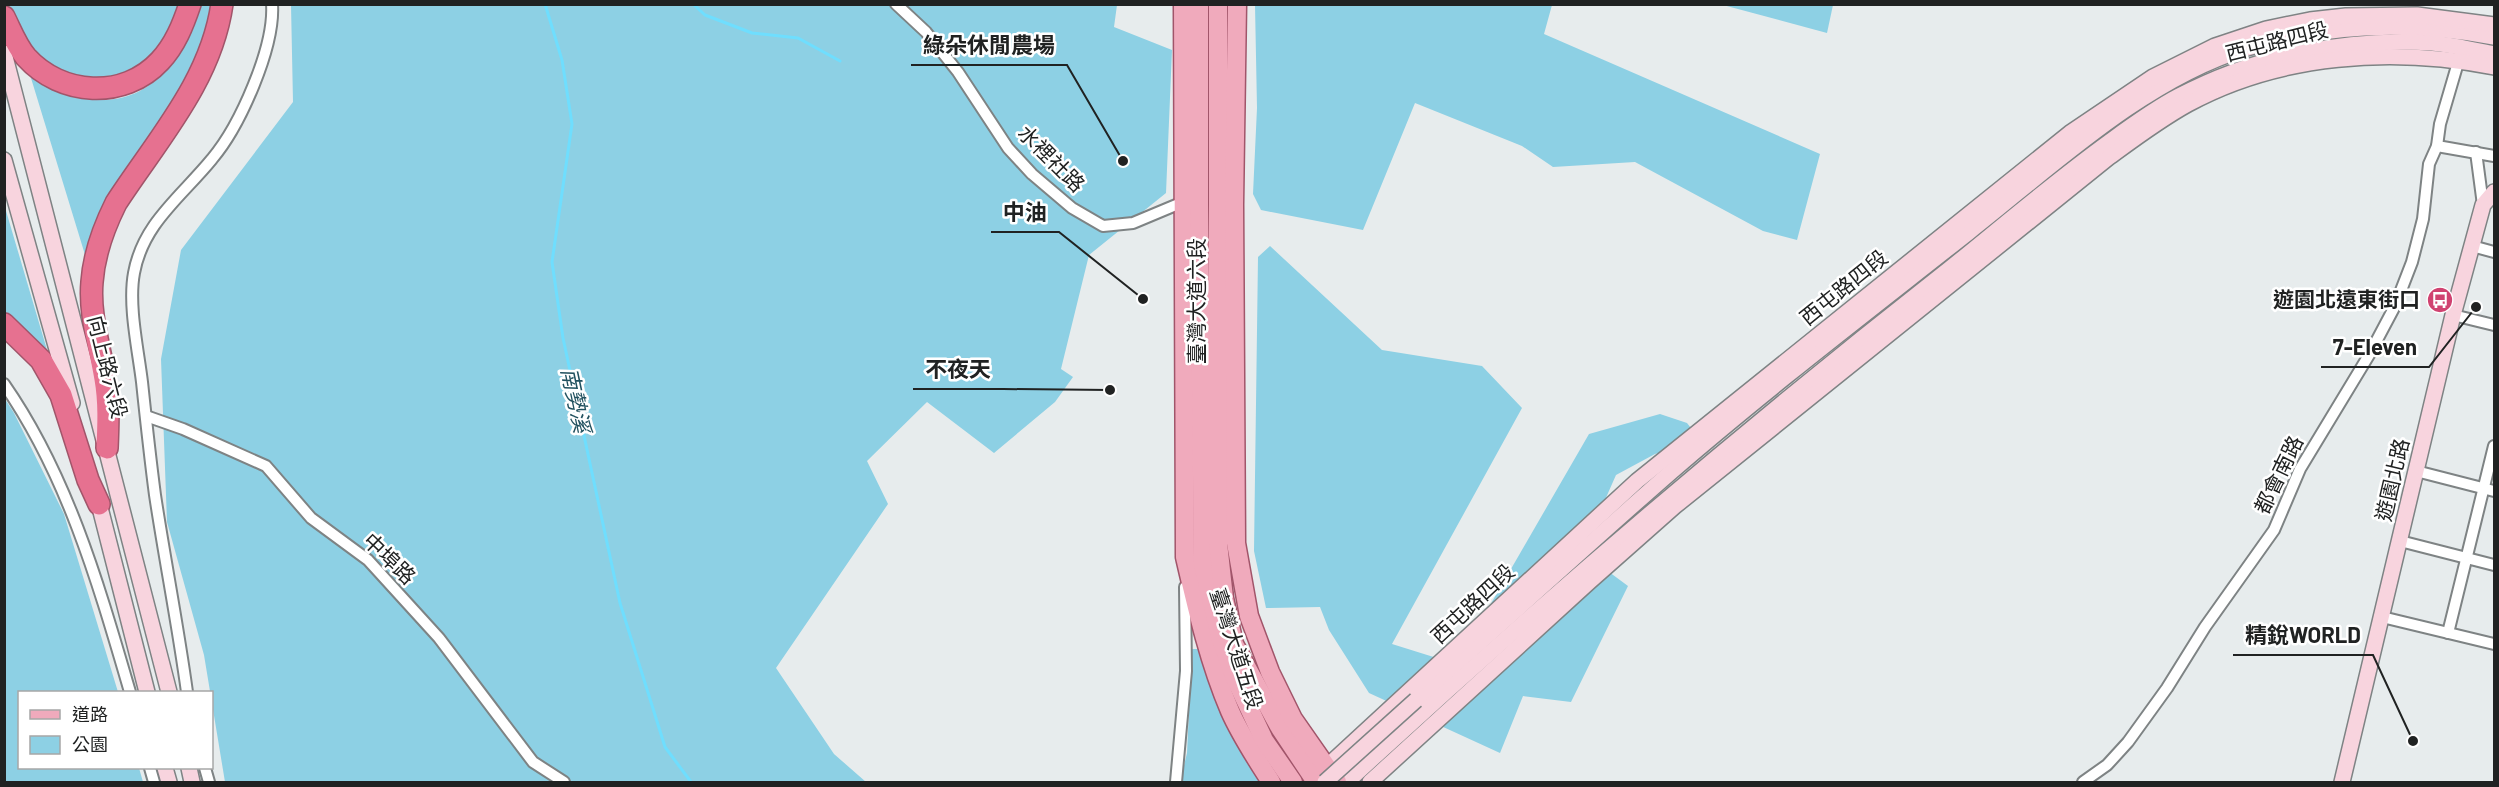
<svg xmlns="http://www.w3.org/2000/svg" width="2499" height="787" viewBox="0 0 2499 787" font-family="Barlow,'Noto Sans TC',sans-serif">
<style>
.green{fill:#8dd0e4}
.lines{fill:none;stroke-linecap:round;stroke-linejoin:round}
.stream{stroke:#6fdefe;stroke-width:3}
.street-casing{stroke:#7e8384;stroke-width:14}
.secondary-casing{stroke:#7e8384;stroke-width:18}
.primary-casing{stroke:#a1556a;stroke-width:21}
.highway-casing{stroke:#a1556a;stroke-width:24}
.street{stroke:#fff;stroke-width:10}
.secondary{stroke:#f8d4de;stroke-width:15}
.primary{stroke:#f0aabc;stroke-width:18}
.highway{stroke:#e67190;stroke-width:21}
.secondary-bridge-casing{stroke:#7e8384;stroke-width:18;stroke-linecap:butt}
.secondary-bridge{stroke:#f8d4de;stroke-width:15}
.labels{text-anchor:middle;stroke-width:5;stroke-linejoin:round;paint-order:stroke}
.street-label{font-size:21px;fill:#202222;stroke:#fff}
.poi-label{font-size:21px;font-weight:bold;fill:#202222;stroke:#fff;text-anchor:end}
.water-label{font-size:22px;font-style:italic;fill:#21515f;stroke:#fff}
.leader{fill:none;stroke:#202222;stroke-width:2}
.callout-dot{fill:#202222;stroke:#fff;stroke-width:2}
.callout-label{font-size:22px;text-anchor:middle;font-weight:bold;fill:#202222;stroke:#fff;stroke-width:5;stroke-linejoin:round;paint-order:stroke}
</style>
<rect width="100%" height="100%" fill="#e7eced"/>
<g class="green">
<path d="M 5,5 L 180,5 L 160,53 L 114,82 L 58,74 L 21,41 Z"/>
<path d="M 201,5 L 216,5 L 204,50 L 86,258 L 27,65 C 45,75 64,89 84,96 C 143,115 189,55 201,5 Z"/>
<path d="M 291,5 L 1117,5 L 1114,27 L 1172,50 L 1166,193 L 1089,255 L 1061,369 L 1073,377 L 1055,402 L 994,453 L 927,402 L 867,461 L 888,504 L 776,668 L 834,754 L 866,782 L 225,782 L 204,655 L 167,522 L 161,359 L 181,250 L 293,102 Z"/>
<path d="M 1255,5 L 1552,5 L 1544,34 L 1820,154 L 1797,240 L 1763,231 L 1635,162 L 1553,167 L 1522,146 L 1415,103 L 1363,230 L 1261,210 L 1253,194 L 1257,108 Z"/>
<path d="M 1723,5 L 1833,5 L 1827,33 Z"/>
<path d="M 4,204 L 50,360 L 14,321 L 5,314 Z"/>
<path d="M 1270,246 L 1382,350 L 1482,366 L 1522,408 L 1392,644 L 1456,664 L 1589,434 L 1660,414 L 1687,423 L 1701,441 L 1655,454 L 1616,475 L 1582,552 L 1628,586 L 1571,702 L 1523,696 L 1500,753 L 1369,693 L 1329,630 L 1320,607 L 1266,608 L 1254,551 L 1258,257 Z"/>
<path d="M 5,399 L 14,413 L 64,514 L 118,692 L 20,692 L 20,768 L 139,768 L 143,782 L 5,782 Z"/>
<path d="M 1192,649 L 1199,649 L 1259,782 L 1180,782 L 1187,753 Z"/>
</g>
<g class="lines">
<g class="stream">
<path d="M 545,4 L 562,60 L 572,124 L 552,262 L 563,338 L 620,603 L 665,747 L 691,782"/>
<path d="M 693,4 L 705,15 L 752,33 L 798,38 L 840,61"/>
</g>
<g class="street-casing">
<g id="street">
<path d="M 896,4 L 926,32 L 958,72 L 1008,148 L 1032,174 L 1072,208 L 1103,226 L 1133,223 L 1176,205 L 1189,204"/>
<path d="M 2437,146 L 2494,156"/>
<path d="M 2476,152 L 2483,205"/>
<path d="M 2472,246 L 2494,252"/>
<path d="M 2453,315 L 2494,325"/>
<path d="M 4,384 C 68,476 99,586 130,692"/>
<path d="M 146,416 L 183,429 L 266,466 L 311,518 L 368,560 L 439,638 L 533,762 L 564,782"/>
<path d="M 2416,471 L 2494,491"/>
<path d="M 2400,541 L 2494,565"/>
<path d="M 2382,617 L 2494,644"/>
<path d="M 2448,633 L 2494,446"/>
<path d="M 187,692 C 178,626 165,561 155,495 C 150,457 146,420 142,382 C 138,349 128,305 134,273 C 143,223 182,196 212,159 C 240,126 275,47 272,4"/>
<path d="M 150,768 L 154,782"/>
<path d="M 205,768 L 209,782"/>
<path d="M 1176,782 L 1186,671 L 1185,587"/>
<path d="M 2083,782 L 2107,765 L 2128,742 L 2167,688 L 2205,627 L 2274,530 L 2300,469 L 2369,355 L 2395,306 L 2412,262 L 2423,219 L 2429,164 L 2437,146 L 2440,124 L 2457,66 L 2462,56"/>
</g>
</g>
<g class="secondary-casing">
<g id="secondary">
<path d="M 4,53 L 169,692"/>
<path d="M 4,160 L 72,403"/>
<path d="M 97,496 L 147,692"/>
<path d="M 1416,700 C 1501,624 1585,547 1671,472 C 1767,389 1869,311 1969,232 C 2053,166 2143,80 2247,48 C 2328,24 2412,22 2494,37"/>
<path d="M 165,768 L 169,782"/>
<path d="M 189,768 L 192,782"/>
<path d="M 1318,775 L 1637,481 L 2070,133 L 2153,77 L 2215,46 L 2266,29 L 2310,20 L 2346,16 L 2417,15 L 2494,25"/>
<path d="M 1347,782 C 1539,605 1738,435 1943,274 C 1998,230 2051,184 2109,142 C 2131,126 2154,109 2179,96 C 2255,56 2347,37 2432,43 C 2453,45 2474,50 2494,54"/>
<path d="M 1370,782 L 1589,582 L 1675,506 L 2108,158 C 2134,139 2159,120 2188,104 C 2280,54 2393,47 2494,67"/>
<path d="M 2342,782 L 2453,315 L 2483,205 L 2494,192"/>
</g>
</g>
<g class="primary-casing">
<g id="primary">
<path d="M 1183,4 L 1185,557 C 1197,609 1209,662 1230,711 C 1241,736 1257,760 1271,782"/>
<path d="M 1199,4 L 1199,204 L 1203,565 L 1220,636 L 1234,676 L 1264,740 L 1293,782"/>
<path d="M 1218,4 L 1218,543 L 1224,598 L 1234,644 L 1280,728 L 1316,782"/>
<path d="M 1237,4 L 1234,204 L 1236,543 L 1249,616 L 1270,672 L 1293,719 L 1337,782"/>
</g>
</g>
<g class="highway-casing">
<g id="highway">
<path d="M 4,17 C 11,31 16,45 26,57 C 61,96 124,100 160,61 C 175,45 183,25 190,4"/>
<path d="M 4,324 L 41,360 L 61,395 L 88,480 L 99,504"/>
<path d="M 107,448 C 108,425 109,402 105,379 C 100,347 89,315 92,282 C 94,254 103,229 116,203 C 157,140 211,81 222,4"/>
</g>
</g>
<use href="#street" class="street"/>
<use href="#secondary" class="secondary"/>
<use href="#primary" class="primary"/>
<use href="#highway" class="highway"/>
<g class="secondary-bridge-casing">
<path id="secondary-bridge" d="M 1325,782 L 1416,700"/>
</g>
<use href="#secondary-bridge" class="secondary-bridge"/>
</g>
<defs>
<g id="bus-disc" transform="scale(1.35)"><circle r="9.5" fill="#d04371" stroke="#fff"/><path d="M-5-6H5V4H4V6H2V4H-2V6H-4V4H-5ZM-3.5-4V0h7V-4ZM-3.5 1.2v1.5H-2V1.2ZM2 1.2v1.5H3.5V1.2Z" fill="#fff"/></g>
</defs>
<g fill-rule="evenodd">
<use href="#bus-disc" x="2440" y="300"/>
</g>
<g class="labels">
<g class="street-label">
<text transform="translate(2277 42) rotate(-14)" y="7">西屯路四段</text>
<text transform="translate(1051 159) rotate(45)" y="7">水裡社路</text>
<text transform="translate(1844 288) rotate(-39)" y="7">西屯路四段</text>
<text transform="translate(1197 301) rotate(-90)" y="7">臺灣大道六段</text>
<text transform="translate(107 367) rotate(76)" y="7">向上路六段</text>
<text transform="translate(2279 475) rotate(-64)" y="7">都會南路</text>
<text transform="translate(2393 480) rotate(-77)" y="7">遊園北路</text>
<text transform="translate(389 559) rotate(44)" y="7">中埠路</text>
<text transform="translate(1473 604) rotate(-43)" y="7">西屯路四段</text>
<text transform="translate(1236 649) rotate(72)" y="7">臺灣大道五段</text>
</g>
<g class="poi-label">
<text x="2420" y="307">遊園北遠東街口</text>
</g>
<g class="water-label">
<text transform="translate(576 400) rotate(78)" y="8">南勢溪</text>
</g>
</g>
<path class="leader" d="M1123 161L1067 65H911M1143 299L1059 232H991M2476 307L2429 367H2321M1110 390L1003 389H913M2413 741L2373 655H2233"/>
<g class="callout-dot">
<circle cx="1123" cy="161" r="6"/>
<circle cx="1143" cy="299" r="6"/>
<circle cx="2476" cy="307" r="6"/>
<circle cx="1110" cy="390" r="6"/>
<circle cx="2413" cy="741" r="6"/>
</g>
<g class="callout-label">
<text x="989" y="53">綠朵休閒農場</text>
<text x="1025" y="220">中油</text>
<text x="2375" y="355">7-Eleven</text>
<text x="958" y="377">不夜天</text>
<text x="2303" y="643">精銳WORLD</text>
</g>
<rect width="2499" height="787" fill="none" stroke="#202222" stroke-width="12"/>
<rect x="18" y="691" width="195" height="78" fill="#ffffff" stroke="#a6a7a7" stroke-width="1.5"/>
<rect x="30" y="710" width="30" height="9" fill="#f0aabc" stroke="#a6a7a7" stroke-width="1.5"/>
<text x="72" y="721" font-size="18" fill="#202222">道路</text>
<rect x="30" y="736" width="30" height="18" fill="#8dd0e4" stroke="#a6a7a7" stroke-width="1.5"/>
<text x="72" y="751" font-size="18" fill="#202222">公園</text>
</svg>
